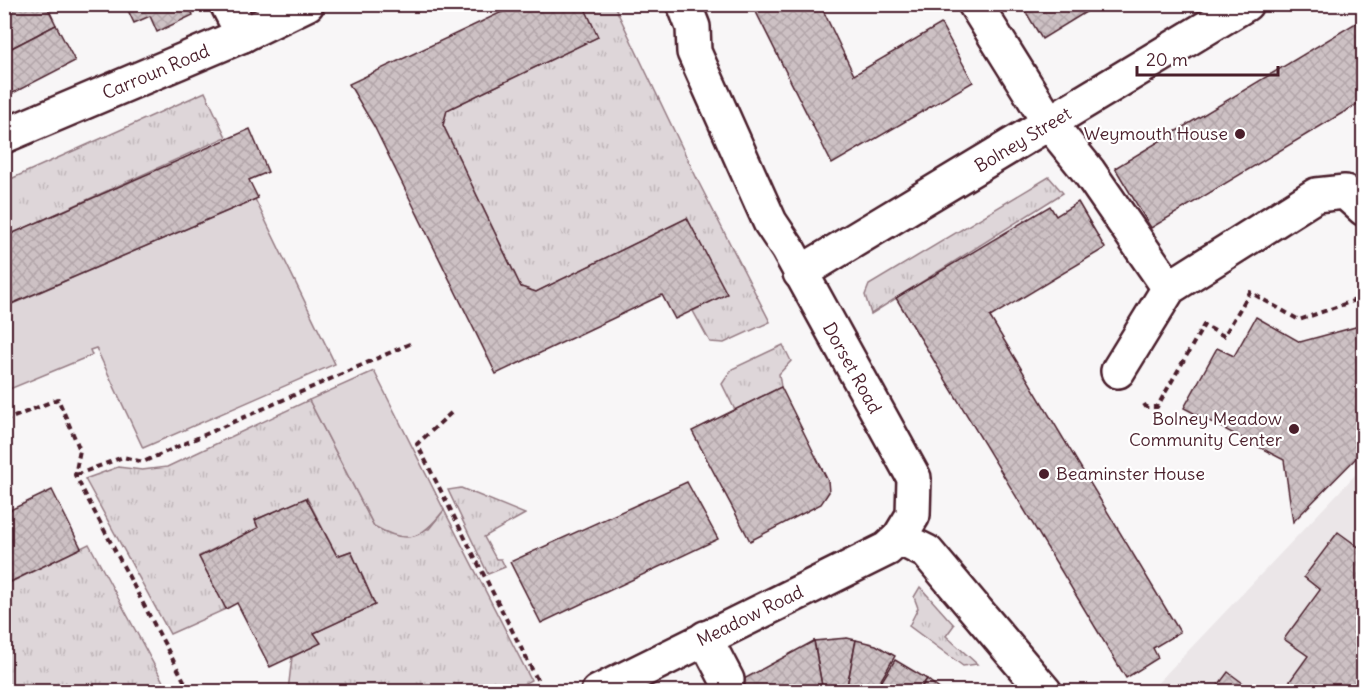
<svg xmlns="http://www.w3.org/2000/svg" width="1368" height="696" viewBox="0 0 1368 696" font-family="Delius,sans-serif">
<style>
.built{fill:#ebe6e8}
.grass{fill:url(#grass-tufts);stroke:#947a82;stroke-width:1.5}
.green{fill:#ded6d9;stroke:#947a82;stroke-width:1.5}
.building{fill:url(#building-cross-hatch);stroke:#4a1f2b;stroke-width:1.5}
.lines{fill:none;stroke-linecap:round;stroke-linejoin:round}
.minor-casing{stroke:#4a1f2b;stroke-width:38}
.path{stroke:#4a1f2b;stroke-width:4;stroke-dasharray:6 4.5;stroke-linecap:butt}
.minor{stroke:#fff;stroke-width:33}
.poi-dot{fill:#4a1f2b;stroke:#fff;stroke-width:2}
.labels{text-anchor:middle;stroke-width:4.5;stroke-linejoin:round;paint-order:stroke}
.street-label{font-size:18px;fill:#4a1f2b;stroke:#fff}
.poi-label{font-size:18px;fill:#4a1f2b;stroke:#fff;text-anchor:end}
</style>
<defs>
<pattern id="grass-tufts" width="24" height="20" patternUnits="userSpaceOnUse" patternTransform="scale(1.5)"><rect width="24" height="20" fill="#ded6d9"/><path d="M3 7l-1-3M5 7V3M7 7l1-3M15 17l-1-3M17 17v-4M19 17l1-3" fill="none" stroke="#c0b7ba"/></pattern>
<pattern id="building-cross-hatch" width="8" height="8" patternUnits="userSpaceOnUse" patternTransform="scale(1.5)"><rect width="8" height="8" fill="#cdc1c4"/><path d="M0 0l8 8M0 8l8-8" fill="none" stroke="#b2a5a9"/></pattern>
</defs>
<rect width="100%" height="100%" fill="#f8f6f7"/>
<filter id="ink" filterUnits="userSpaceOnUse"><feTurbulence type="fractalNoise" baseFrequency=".0167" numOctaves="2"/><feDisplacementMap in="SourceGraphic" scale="12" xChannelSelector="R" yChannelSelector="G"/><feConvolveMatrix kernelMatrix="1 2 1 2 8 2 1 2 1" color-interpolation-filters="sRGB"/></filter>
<g filter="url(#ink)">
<path class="built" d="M 1358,472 L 1363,477 L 1363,691 L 1149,692 Z"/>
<g class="grass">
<path d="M 583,5 L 614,5 L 699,183 L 770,322 L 724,343 L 710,342 L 693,311 L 726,294 L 687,218 L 536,292 L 521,287 L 443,125 L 447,110 L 598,37 Z"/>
<path d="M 205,92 L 226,137 L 5,237 L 4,182 Z"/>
<path d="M 1049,177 L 1063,193 L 871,314 L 865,295 L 869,285 Z"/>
<path d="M 783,345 L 791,361 L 779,374 L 781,387 L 735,410 L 722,384 L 732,369 Z"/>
<path d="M 309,400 L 374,526 L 429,529 L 444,510 L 531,680 L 509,692 L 288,691 L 292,657 L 320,643 L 314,633 L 375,605 L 351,551 L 337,556 L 307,498 L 255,520 L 258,528 L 199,556 L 226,609 L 170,634 L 85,479 L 118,467 L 142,470 L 167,467 Z"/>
<path d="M 461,488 L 525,514 L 484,537 L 496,559 L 501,559 L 505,567 L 488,574 L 448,490 Z"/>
<path d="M 89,544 L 168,691 L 5,691 L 5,585 Z"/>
<path d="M 920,587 L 954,625 L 946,636 L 977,664 L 963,666 L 909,626 L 918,608 L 914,597 Z"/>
</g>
<g class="green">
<path d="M 255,199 L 335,364 L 143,448 L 96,348 L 90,350 L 92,355 L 5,391 L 5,307 Z"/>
<path d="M 374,371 L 444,510 C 421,540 407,545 374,526 L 309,400 Z"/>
</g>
<g class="building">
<path d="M 8,4 L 46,4 L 56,25 L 4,52 L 4,6 Z"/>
<path d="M 125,4 L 188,4 L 193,15 L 157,32 L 150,16 L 134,23 Z"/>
<path d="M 583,4 L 598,37 L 447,110 L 443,125 L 521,287 L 536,292 L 687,218 L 727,294 L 675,319 L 662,295 L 496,374 L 374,126 L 349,84 L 519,4 Z"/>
<path d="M 752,4 L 820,4 L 854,75 L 941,24 L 973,82 L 832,164 Z"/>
<path d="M 1021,4 L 1099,4 L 1042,39 Z"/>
<path d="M 1364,18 L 1364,100 L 1151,228 L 1115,168 Z"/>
<path d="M 56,25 L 75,61 L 13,93 L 4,77 L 4,52 Z"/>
<path d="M 250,129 L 268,172 L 249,180 L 258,198 L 4,307 L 4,237 Z"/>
<path d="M 1078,202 L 1105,248 L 990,317 L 1180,632 L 1153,648 L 1158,658 L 1126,678 L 896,298 L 1050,206 L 1056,216 Z"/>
<path d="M 1256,317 L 1300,342 L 1363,325 L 1364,328 L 1364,450 L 1293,522 L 1284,460 L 1184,408 L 1217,348 L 1234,356 Z"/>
<path d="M 781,387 L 828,481 L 829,492 L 821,504 L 750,541 L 692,431 Z"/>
<path d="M 687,482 L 718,539 L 541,623 L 510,562 Z"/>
<path d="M 52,490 L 81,548 L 4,585 L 4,513 Z"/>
<path d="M 306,498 L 337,556 L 351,551 L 375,605 L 314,633 L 321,643 L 270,667 L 237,603 L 226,609 L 199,557 L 258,528 L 255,520 Z"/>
<path d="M 1338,532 L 1364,551 L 1364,692 L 1282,692 L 1308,656 L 1284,639 L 1320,590 L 1304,577 Z"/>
<path d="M 847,638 L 856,640 L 846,692 L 823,692 L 814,641 Z"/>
<path d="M 856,640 L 876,645 L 895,656 L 874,692 L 846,692 Z"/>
<path d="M 814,641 L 823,692 L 749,692 L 742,680 Z"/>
<path d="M 895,660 L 927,679 L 918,692 L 875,692 Z"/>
<path d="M 1228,672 L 1255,692 L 1213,692 Z"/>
<path d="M 927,679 L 943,692 L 918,692 Z"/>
</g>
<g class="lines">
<g class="minor-casing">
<g id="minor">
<path d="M 227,4 L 243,35"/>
<path d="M 975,4 L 1050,124 L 1089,172 L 1169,288"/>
<path d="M 4,136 L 243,35 L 307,4"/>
<path d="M 800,273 L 1246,4"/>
<path d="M 1118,371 L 1169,288 L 1316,195 L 1345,192 L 1364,209"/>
<path d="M 899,538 L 927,552 L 1045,692"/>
<path d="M 705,638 L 727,680"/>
<path d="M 598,692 L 887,549 L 899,538 L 913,515 L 914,478 L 788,249 L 770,222 L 694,52 L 693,27 L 684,4"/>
</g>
</g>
<g class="path">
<path d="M 1144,404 L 1146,407 L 1157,407 L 1204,325 L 1224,336 L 1250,292 L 1299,320 L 1364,297"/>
<path d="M 451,413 L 417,444 L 540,685"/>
<path d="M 4,421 L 58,399 L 80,450 L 75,475 L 190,692"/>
<path d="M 76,475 L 123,457 L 143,462 L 414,342"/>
</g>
<use href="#minor" class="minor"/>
</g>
</g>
<g class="poi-dot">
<circle cx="1240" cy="134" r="6"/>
<circle cx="1294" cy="429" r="6"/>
<circle cx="1044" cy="474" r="6"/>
</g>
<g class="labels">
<g class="street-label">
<text transform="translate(156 72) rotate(-23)" y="6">Carroun Road</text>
<text transform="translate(1023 140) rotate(-31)" y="6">Bolney Street</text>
<text transform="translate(852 368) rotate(61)" y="6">Dorset Road</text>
<text transform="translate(750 616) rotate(-26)" y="6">Meadow Road</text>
</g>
<g class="poi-label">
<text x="1228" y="140">Weymouth House</text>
<text x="1282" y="425">Bolney Meadow<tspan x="1282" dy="21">Community Center</tspan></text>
<text x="1056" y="480" text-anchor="start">Beaminster House</text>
</g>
</g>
<rect width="1368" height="696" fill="none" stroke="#fff" stroke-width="24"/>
<rect x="12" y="12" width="1344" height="672" fill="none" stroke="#4a1f2b" stroke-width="2" filter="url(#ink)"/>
<path d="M1137 66v9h141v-9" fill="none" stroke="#4a1f2b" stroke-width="3"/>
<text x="1146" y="66" font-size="18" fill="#4a1f2b" stroke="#ffffff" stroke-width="4.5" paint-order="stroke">20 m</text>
</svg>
